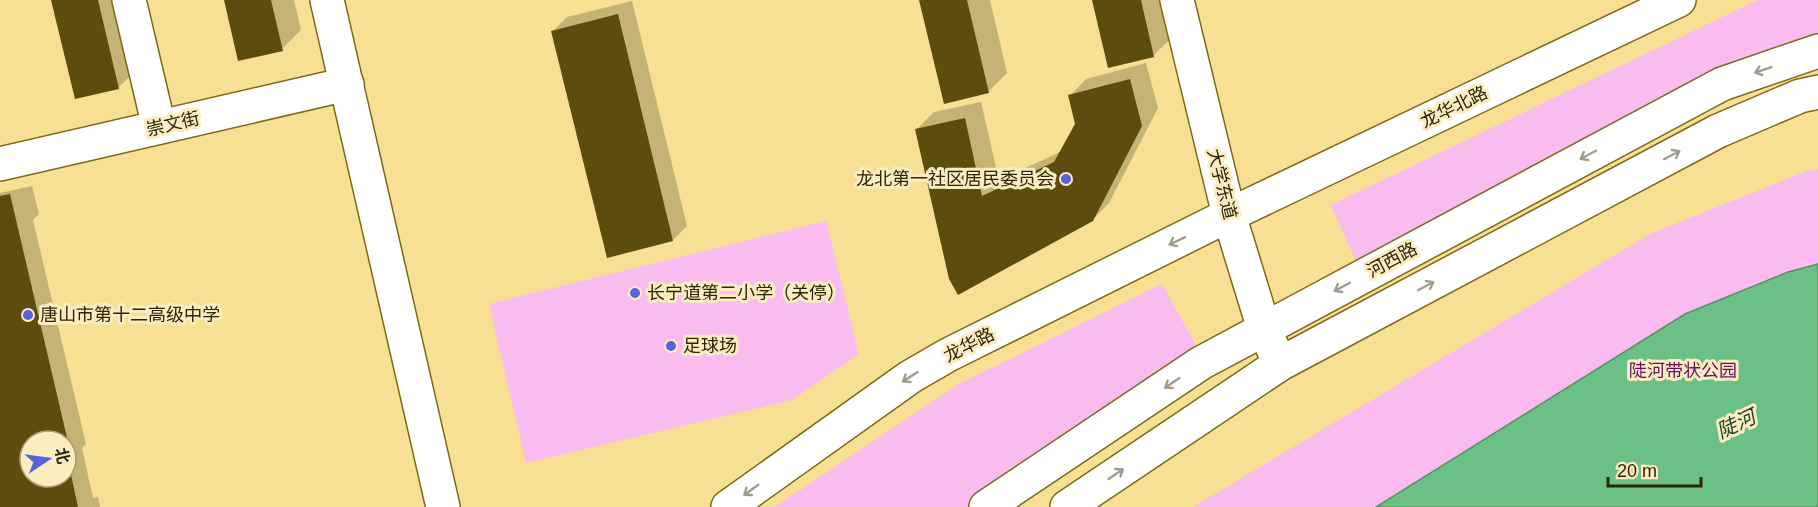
<svg xmlns="http://www.w3.org/2000/svg" width="1818" height="507" viewBox="0 0 1818 507" font-family="Arial,'Noto Sans SC',sans-serif">
<style>
.green{fill:#fabcee}
.water{fill:#6bc087;stroke:#599260;stroke-width:1.5}
.shadow{fill:#0003;fill-rule:evenodd}
.building{fill:#5c4c0e;fill-rule:evenodd}
.lines{fill:none;stroke-linecap:round;stroke-linejoin:round}
.minor-casing{stroke:#7f6918;stroke-width:36}
.major-casing{stroke:#7f6918;stroke-width:36}
.minor{stroke:#fff;stroke-width:33}
.major{stroke:#fff;stroke-width:33}
.oneway{stroke:#a19d8e}
.poi-dot{fill:#5465db;stroke:#fbedc1;stroke-width:2}
.labels{text-anchor:middle;stroke-width:6;stroke-linejoin:round;paint-order:stroke}
.street-label{font-size:18px;fill:#2e2505;stroke:#fbedc1}
.poi-label{font-size:18px;fill:#2e2505;stroke:#fbedc1;text-anchor:start}
.park-label{font-size:18px;fill:#68115f;stroke:#fbedc1}
.water-label{font-size:20px;font-style:italic;fill:#1a3e26;stroke:#fbedc1}
</style>
<rect width="100%" height="100%" fill="#f7df93"/>
<g class="green">
<path d="M 1758,0 L 1818,0 L 1818,38 L 1776,48 L 1650,102 L 1359,268 L 1331,205 Z"/>
<path d="M 1818,169 L 1818,507 L 1193,507 L 1652,233 L 1807,171 Z"/>
<path d="M 826,221 L 859,354 L 792,400 L 526,463 L 489,304 Z"/>
<path d="M 1162,284 L 1199,351 L 977,507 L 775,507 L 959,384 Z"/>
</g>
<path class="water" d="M 1818,264 L 1818,507 L 1376,507 L 1685,314 L 1788,272 Z"/>
<g class="shadow">
<path d="M 53,0 L 122,0 L 138,68 L 119,87 L 76,97 Z"/>
<path d="M 225,0 L 294,0 L 301,30 L 282,49 Z"/>
<path d="M 920,0 L 990,0 L 1007,73 L 988,92 Z"/>
<path d="M 1094,0 L 1164,0 L 1172,37 L 1153,56 Z"/>
<path d="M 632,1 L 687,226 L 673,240 L 553,31 L 567,17 Z"/>
<path d="M 1146,63 L 1158,108 L 1109,203 L 1092,220 L 959,293 L 917,129 L 934,112 L 981,102 L 999,180 L 1062,151 L 1077,125 L 1070,96 L 1086,79 Z"/>
<path d="M 32,186 L 39,214 L 33,220 L 86,444 L 82,448 L 93,498 L 98,497 L 100,507 L 0,507 L 0,193 ZM 30,441 L 66,441 L 66,477 L 30,477 Z"/>
</g>
<g class="building">
<path d="M 51,0 L 98,0 L 119,89 L 75,99 Z"/>
<path d="M 224,0 L 271,0 L 283,51 L 238,61 Z"/>
<path d="M 919,0 L 967,0 L 989,93 L 944,104 Z"/>
<path d="M 1092,0 L 1141,0 L 1154,57 L 1108,68 Z"/>
<path d="M 618,14 L 673,241 L 607,258 L 551,31 Z"/>
<path d="M 1130,79 L 1142,126 L 1093,221 L 958,295 L 949,279 L 915,129 L 965,118 L 982,196 L 1054,162 L 1075,124 L 1068,95 Z"/>
<path d="M 10,194 L 72,459 L 68,461 L 78,507 L 0,507 L 0,196 ZM 30,441 L 66,441 L 66,477 L 30,477 Z"/>
</g>
<g class="lines">
<g class="minor-casing">
<g id="minor">
<path d="M 129,0 L 159,127"/>
<path d="M 327,0 L 443,507"/>
<path d="M 1177,0 L 1229,215 L 1264,329 L 1280,364"/>
<path d="M 0,164 L 347,84"/>
<path d="M 728,507 L 910,377 L 948,355 L 1229,215 L 1679,0"/>
</g>
</g>
<g class="major-casing">
<g id="major">
<path d="M 986,507 L 1201,363 L 1722,84 L 1818,51"/>
<path d="M 1067,507 L 1280,364 L 1718,131 L 1800,96 L 1818,92"/>
</g>
</g>
<use href="#minor" class="minor"/>
<use href="#major" class="major"/>
</g>
<defs><path id="oneway-shaft" d="M-6 0H5M1.5-3L5.5 0L1.5 3" fill="none" stroke-width="1.6" stroke-linecap="round" stroke-linejoin="round" transform="scale(1.5)"/></defs>
<g class="oneway">
<use href="#oneway-shaft" transform="translate(1763 70) rotate(161)"/>
<use href="#oneway-shaft" transform="translate(1588 155) rotate(152)"/>
<use href="#oneway-shaft" transform="translate(1672 155) rotate(-28)"/>
<use href="#oneway-shaft" transform="translate(1177 241) rotate(154)"/>
<use href="#oneway-shaft" transform="translate(1426 286) rotate(-28)"/>
<use href="#oneway-shaft" transform="translate(1342 287) rotate(152)"/>
<use href="#oneway-shaft" transform="translate(910 377) rotate(147)"/>
<use href="#oneway-shaft" transform="translate(1172 383) rotate(146)"/>
<use href="#oneway-shaft" transform="translate(1116 474) rotate(-34)"/>
<use href="#oneway-shaft" transform="translate(751 490) rotate(144)"/>
</g>
<g class="poi-dot">
<circle cx="1066" cy="179" r="6"/>
<circle cx="635" cy="293" r="6"/>
<circle cx="28" cy="315" r="6"/>
<circle cx="671" cy="346" r="6"/>
</g>
<g class="labels">
<g class="street-label">
<text transform="translate(1454 107) rotate(-26)" y="6">龙华北路</text>
<text transform="translate(173 124) rotate(-13)" y="6">崇文街</text>
<text transform="translate(1222 184) rotate(76)" y="6">大学东道</text>
<text transform="translate(1392 260) rotate(-28)" y="6">河西路</text>
<text transform="translate(969 345) rotate(-27)" y="6">龙华路</text>
</g>
<g class="poi-label">
<text x="1054" y="185" text-anchor="end">龙北第一社区居民委员会</text>
<text x="647" y="299">长宁道第二小学（关停）</text>
<text x="40" y="321">唐山市第十二高级中学</text>
<text x="683" y="352">足球场</text>
</g>
<g class="park-label">
<text x="1683" y="377">陡河带状公园</text>
</g>
<g class="water-label">
<text transform="translate(1736 424) rotate(-25)" y="7">陡河</text>
</g>
</g>
<g transform="translate(48 459) rotate(77)"><circle r="28" fill="#fbedc1" stroke="#a99d76" stroke-width="1.5"/>
<path d="M0-4.5L10 22L0 15L-10 22Z" fill="#5465db"/>
<text y="-9" font-size="16" font-weight="bold" text-anchor="middle" fill="#2e2505">北</text>
</g>
<path d="M1608 477v9h93v-9" fill="none" stroke="#2e2505" stroke-width="3"/>
<text x="1617" y="477" font-size="18" fill="#2e2505" stroke="#fbedc1" stroke-width="4.5" paint-order="stroke">20 m</text>
</svg>
